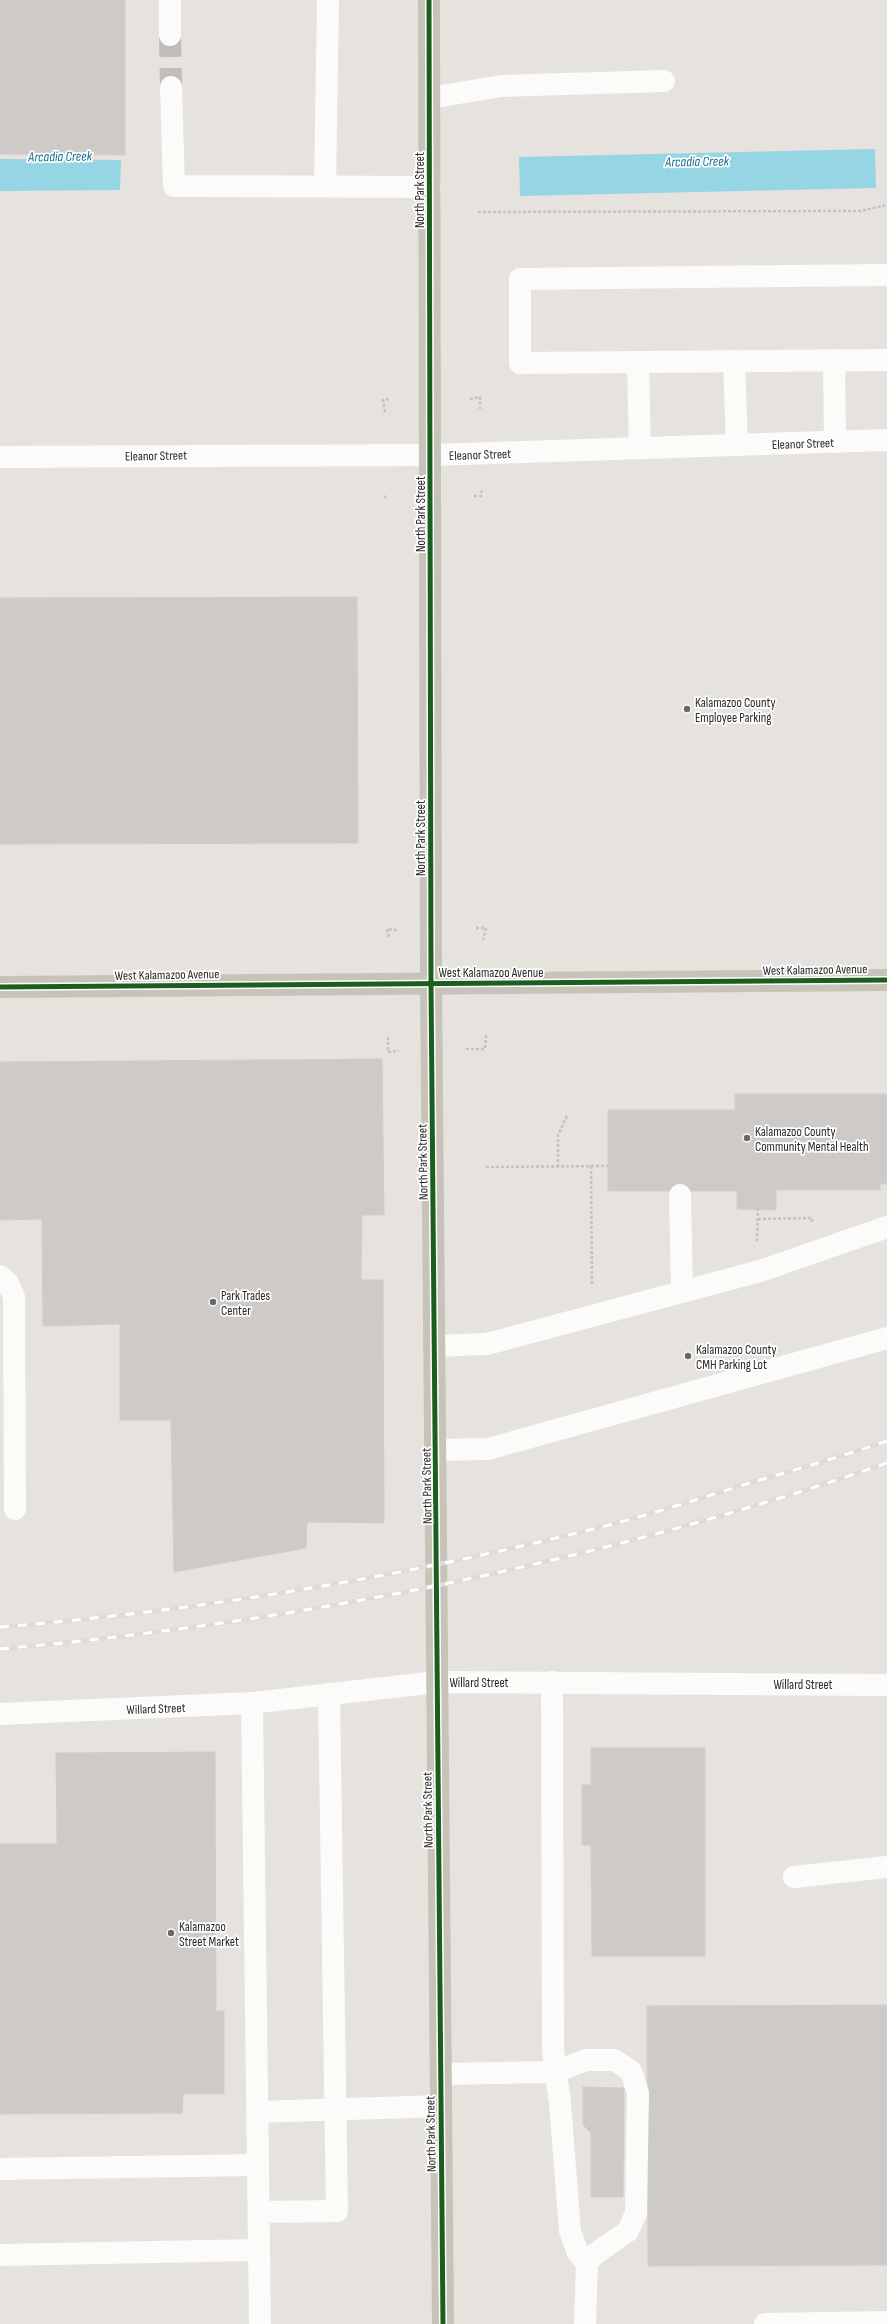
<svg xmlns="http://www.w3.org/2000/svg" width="887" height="2324" viewBox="0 0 887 2324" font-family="'Sofia Sans Condensed',sans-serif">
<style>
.water{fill:#96d5e4}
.building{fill:#cdcac8;stroke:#d1ceca}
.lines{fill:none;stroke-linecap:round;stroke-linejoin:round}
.minor-tunnel{stroke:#c0bdba;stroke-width:22;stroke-dasharray:22 11;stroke-linecap:butt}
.path{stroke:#c3c2c2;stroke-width:2.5;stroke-dasharray:3 2;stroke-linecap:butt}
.minor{stroke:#fbfbfa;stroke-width:22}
.major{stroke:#c7c3b8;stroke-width:22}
.rail-casing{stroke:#dddcdd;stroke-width:4.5}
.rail{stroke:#fff;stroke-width:3;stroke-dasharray:9;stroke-linecap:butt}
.cycleway-casing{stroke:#fff;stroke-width:8}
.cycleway{stroke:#1b5e20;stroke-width:5}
.poi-dot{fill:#6a6968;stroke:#fff;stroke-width:1.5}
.labels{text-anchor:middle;stroke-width:3.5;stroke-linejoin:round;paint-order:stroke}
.street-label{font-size:13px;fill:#282828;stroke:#fff}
.poi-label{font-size:13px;fill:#282828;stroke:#fff;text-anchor:start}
.water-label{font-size:14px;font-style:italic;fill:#156d8f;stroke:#fff}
</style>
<rect width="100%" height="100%" fill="#e6e2de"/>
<g class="water">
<path d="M 875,149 L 876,188 L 520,196 L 519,157 Z"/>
<path d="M 0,159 L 121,160 L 120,190 L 0,191 Z"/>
</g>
<g class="building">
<path d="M 0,0 L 125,0 L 125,155 L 0,154 Z"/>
<path d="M 357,597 L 358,843 L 0,844 L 0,598 Z"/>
<path d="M 382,1059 L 384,1215 L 362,1215 L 361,1280 L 383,1280 L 384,1523 L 307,1522 L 306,1548 L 174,1572 L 171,1420 L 120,1420 L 120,1324 L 43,1326 L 42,1219 L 0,1220 L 0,1062 Z"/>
<path d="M 735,1094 L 887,1094 L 887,1184 L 880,1184 L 880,1190 L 776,1190 L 776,1210 L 737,1209 L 737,1191 L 608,1191 L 608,1110 L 735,1110 Z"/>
<path d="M 591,1748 L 705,1748 L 705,1956 L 592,1956 L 591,1845 L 582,1845 L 582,1785 L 591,1785 Z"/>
<path d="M 215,1752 L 216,2011 L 224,2011 L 224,2094 L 183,2094 L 182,2113 L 0,2114 L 0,1844 L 57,1844 L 56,1753 Z"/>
<path d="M 887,2005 L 887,2265 L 648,2266 L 647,2006 Z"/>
<path d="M 583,2087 L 624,2088 L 623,2197 L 591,2197 L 591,2133 L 583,2125 Z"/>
</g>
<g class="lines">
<path class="minor-tunnel" d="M 170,35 L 171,87"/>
<g class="path">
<path d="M 478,212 L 860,211 L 887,205"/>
<path d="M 470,399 L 480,397 L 480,409"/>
<path d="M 385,412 L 383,400 L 390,399"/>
<path d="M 474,496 L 481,496 L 482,489"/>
<path d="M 384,498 L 386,496"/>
<path d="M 476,928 L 486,928 L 483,940"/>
<path d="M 389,937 L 387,929 L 397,930"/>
<path d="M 388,1037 L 388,1052 L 399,1051"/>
<path d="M 466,1049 L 485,1049 L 486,1035"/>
<path d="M 591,1166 L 592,1286"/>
<path d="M 486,1167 L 608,1166"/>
<path d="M 558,1167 L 558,1135 L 567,1116"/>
<path d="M 758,1219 L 812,1218 L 812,1222"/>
<path d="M 757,1241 L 758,1209"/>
</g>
<g class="minor">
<path d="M 170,35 L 170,0"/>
<path d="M 171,87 L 174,186 L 430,187"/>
<path d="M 429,98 L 501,86 L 664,81"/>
<path d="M 325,186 L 328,0"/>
<path d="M 887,275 L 520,279 L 520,363 L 887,360"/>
<path d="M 834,360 L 835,442"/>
<path d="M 734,361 L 737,445"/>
<path d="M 638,362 L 640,448"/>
<path d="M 0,457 L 431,455 L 887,440"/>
<path d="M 680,1195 L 682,1292"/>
<path d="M 0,1276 L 8,1283 L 14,1297 L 15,1509"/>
<path d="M 435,1346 L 487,1344 L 760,1271 L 887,1227"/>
<path d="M 436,1450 L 488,1449 L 887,1338"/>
<path d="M 552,1682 L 553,2050 L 560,2103 L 570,2231 L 578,2253 L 587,2263 L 585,2324"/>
<path d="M 252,1703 L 260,2324"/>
<path d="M 0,1714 L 252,1703 L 437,1682 L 887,1685"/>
<path d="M 794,1877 L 887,1867"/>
<path d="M 441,2074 L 555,2072 L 586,2060 L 614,2060 L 631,2071 L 638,2093 L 636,2213 L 628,2231 L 595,2254 L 587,2263"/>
<path d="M 257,2112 L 441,2106"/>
<path d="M 0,2169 L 258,2165"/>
<path d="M 259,2212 L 337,2211 L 329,1694"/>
<path d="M 0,2255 L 259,2250"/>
<path d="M 765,2324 L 887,2322"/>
</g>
<g class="major">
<path d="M 429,0 L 431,984 L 443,2324"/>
<path d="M 0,987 L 887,980"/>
</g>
<g class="rail-casing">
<g id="rail">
<path d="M 0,1627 C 196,1611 390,1579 581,1532 C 636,1519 689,1502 743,1485 C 791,1471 840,1457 887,1441"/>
<path d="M 0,1649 C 301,1622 601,1562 887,1463"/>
</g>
</g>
<use href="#rail" class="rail"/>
<g class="cycleway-casing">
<g id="cycleway">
<path d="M 429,0 L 431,984 L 443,2324"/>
<path d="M 0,987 L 887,980"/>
</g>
</g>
<use href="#cycleway" class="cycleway"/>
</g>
<g class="poi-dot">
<circle cx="687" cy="709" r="4"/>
<circle cx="747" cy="1138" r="4"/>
<circle cx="213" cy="1302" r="4"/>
<circle cx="688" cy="1356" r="4"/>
<circle cx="171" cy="1933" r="4"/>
</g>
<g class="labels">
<g class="street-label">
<text transform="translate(419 190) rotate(-90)" y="5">North Park Street</text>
<text transform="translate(803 443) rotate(-2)" y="5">Eleanor Street</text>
<text transform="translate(480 454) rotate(-2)" y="5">Eleanor Street</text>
<text transform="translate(156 455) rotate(-1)" y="5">Eleanor Street</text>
<text transform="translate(420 514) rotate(-90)" y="5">North Park Street</text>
<text transform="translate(420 838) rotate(-90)" y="5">North Park Street</text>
<text transform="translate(815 969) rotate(-1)" y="5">West Kalamazoo Avenue</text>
<text x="491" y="977">West Kalamazoo Avenue</text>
<text transform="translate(167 974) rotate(-1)" y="5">West Kalamazoo Avenue</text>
<text transform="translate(422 1162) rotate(-91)" y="5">North Park Street</text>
<text transform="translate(426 1486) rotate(-91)" y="5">North Park Street</text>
<text x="479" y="1687">Willard Street</text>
<text x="803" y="1689">Willard Street</text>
<text transform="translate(156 1708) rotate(-2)" y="5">Willard Street</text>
<text transform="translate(427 1810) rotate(-91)" y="5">North Park Street</text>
<text transform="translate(430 2134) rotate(-91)" y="5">North Park Street</text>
</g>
<g class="poi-label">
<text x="695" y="707">Kalamazoo County<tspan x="695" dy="15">Employee Parking</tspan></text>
<text x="755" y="1136">Kalamazoo County<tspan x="755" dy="15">Community Mental Health</tspan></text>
<text x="221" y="1300">Park Trades<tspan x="221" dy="15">Center</tspan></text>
<text x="696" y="1354">Kalamazoo County<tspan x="696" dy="15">CMH Parking Lot</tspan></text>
<text x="179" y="1931">Kalamazoo<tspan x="179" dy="15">Street Market</tspan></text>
</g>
<g class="water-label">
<text transform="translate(60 156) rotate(-1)" y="5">Arcadia Creek</text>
<text transform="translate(697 161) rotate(-1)" y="5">Arcadia Creek</text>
</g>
</g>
</svg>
